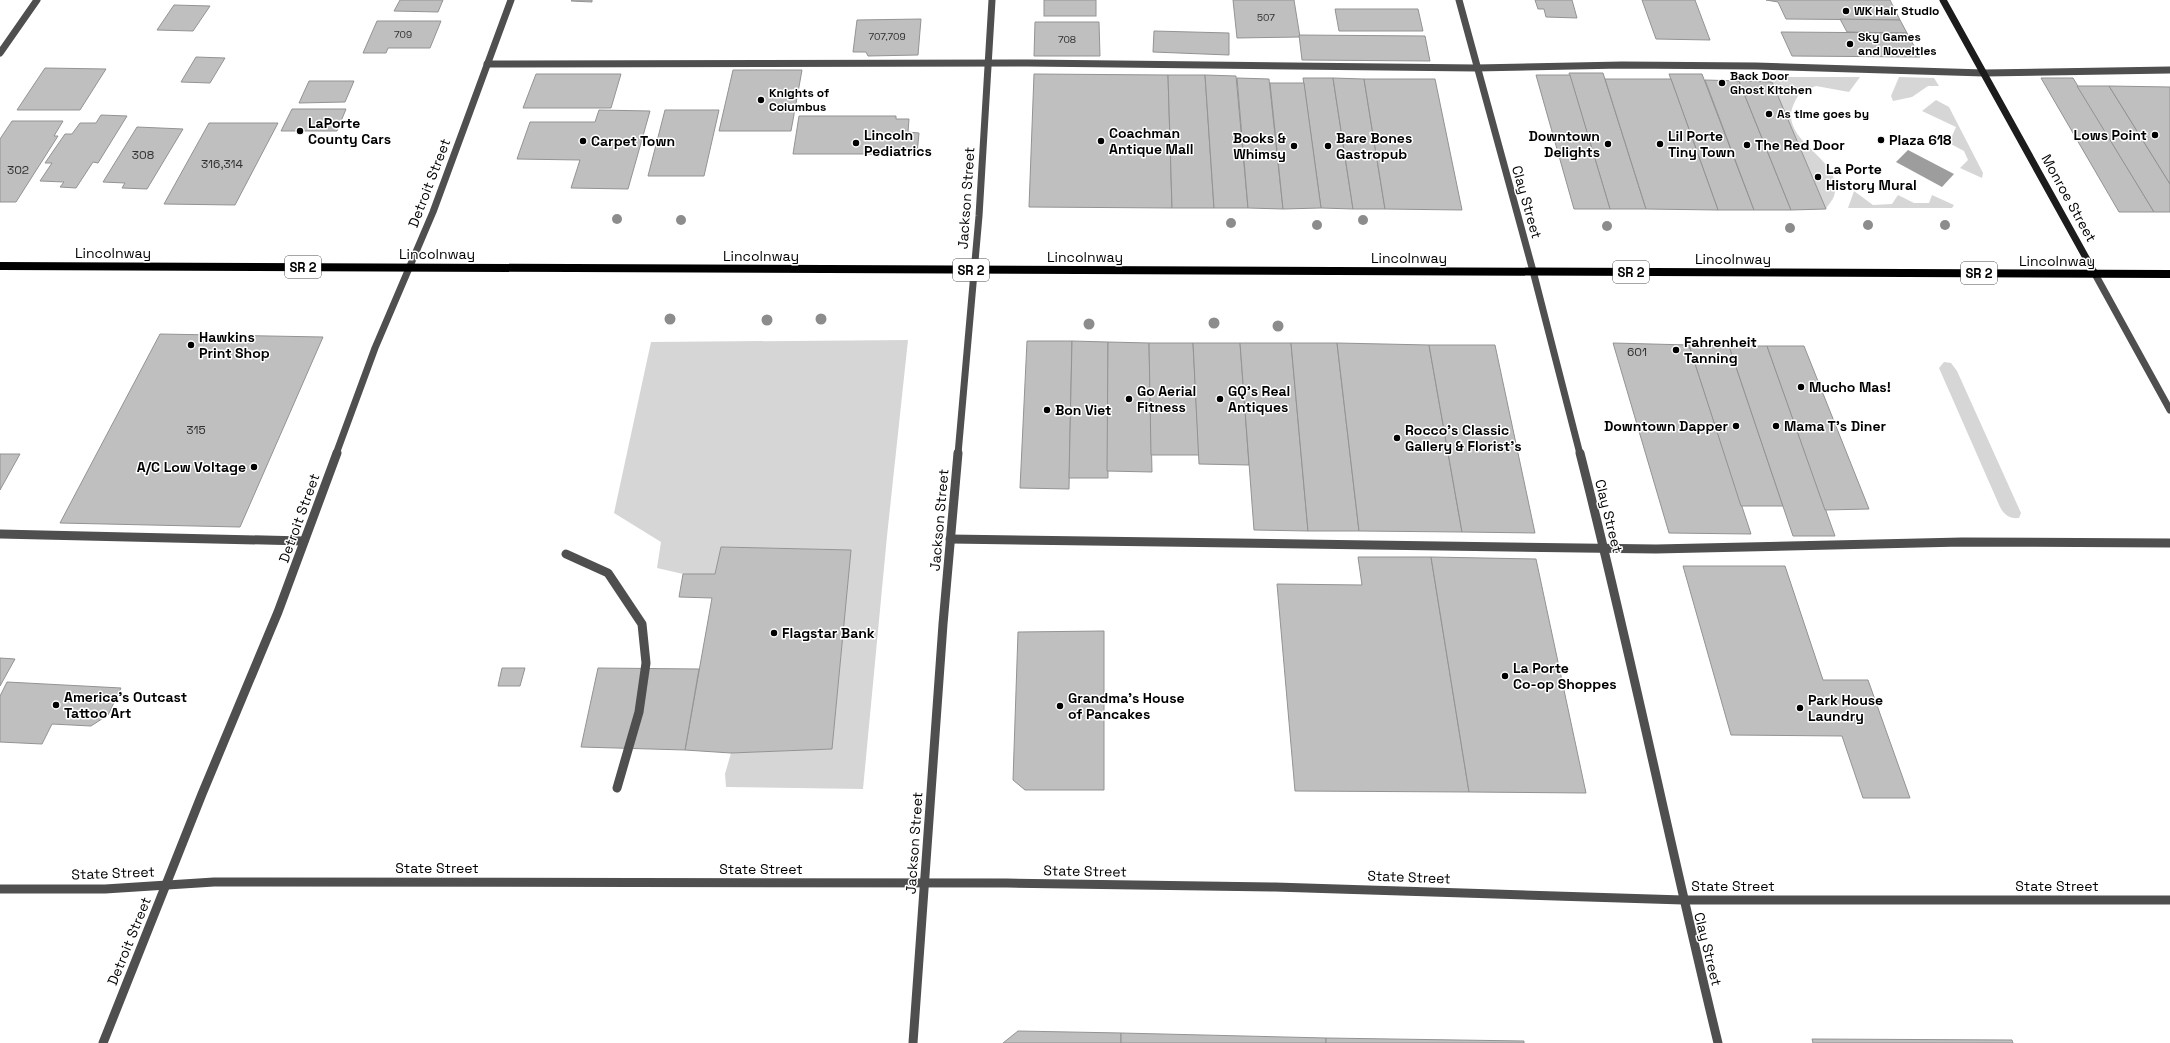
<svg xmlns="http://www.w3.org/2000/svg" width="2170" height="1043" viewBox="0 0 2170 1043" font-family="'Space Grotesk',sans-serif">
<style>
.green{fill:#d6d6d6}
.water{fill:#9d9d9d}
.building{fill:#bfbfbf;stroke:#939393}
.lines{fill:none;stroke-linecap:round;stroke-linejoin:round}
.lane-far1{stroke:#4f4f4f;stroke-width:7}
.lane{stroke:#4f4f4f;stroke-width:9}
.street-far1{stroke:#4f4f4f;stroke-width:7}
.street{stroke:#4f4f4f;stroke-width:9}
.secondary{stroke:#1c1c1c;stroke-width:7}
.primary{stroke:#000;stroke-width:8}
.tree{fill:#8c8c8c}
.poi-dot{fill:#000;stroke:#fff;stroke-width:1.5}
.labels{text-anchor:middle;stroke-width:3;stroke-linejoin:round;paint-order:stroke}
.far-number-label{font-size:10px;fill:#303030}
.far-poi-label{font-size:12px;font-weight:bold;fill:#000;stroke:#fff;text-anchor:start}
.number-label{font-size:12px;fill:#303030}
.shield{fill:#fff;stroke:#4c4c4c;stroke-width:1}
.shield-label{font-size:13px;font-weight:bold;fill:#000}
.poi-label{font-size:14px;font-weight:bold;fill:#000;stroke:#fff;text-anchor:start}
.street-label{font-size:14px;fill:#000;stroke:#fff}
</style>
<rect width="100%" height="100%" fill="#fff"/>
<g class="green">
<path d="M 1779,77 L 1860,77 L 1849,92 L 1816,86 L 1800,92 C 1797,98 1791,107 1791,115 C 1790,146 1845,162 1834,196 C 1833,200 1828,205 1826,209 L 1772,82 Z"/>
<path d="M 1899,77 L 1934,78 L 1939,86 L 1928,86 L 1912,97 L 1893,101 L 1891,96 Z"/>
<path d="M 1936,100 L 1949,107 L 1983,173 L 1982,178 L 1960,168 L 1968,160 L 1964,151 L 1949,143 L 1956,127 L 1922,111 Z"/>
<path d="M 1854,191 L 1873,205 L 1892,204 L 1898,195 L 1914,203 L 1929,203 L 1932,195 L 1954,205 L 1952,208 L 1848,208 Z"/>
<path d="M 908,340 L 887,536 L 863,789 L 726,787 L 725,774 L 731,753 L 832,749 L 851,550 L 721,547 L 715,574 L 683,574 L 657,568 L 661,542 L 614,513 L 651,342 Z"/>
<path d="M 1944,362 L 1951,363 L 1957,371 L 2021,513 L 2019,518 C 2010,519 2004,515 2000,507 L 1939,368 Z"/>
</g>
<path class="water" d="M 1908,150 L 1954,174 L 1942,187 L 1896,162 Z"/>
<g class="building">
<path d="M 400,0 L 443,0 L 438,12 L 394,11 Z"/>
<path d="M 572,0 L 592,0 L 592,2 L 571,1 Z"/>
<rect x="1044" y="0" width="52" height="16"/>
<path d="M 1233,0 L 1294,0 L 1300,37 L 1237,38 Z"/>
<path d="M 1535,0 L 1572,0 L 1577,18 L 1546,17 L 1544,9 L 1538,9 Z"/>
<path d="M 1642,0 L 1695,0 L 1710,40 L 1656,39 Z"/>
<path d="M 1766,0 L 1890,0 L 1900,20 L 1786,19 L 1778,2 Z"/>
<path d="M 174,5 L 210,6 L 193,31 L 157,30 Z"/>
<path d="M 1335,9 L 1418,9 L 1423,31 L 1339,31 Z"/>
<path d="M 921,19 L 918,55 L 868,56 L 866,52 L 853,52 L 857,20 Z"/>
<path d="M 1840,19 L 1900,20 L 1907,33 L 1847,32 Z"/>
<path d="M 377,21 L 441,21 L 430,48 L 388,48 L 386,53 L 363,53 Z"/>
<path d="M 1035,22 L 1099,22 L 1100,56 L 1034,56 Z"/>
<path d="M 1154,31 L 1229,33 L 1229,55 L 1153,52 Z"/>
<path d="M 1781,32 L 1907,33 L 1920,57 L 1792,56 Z"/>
<path d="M 1299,35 L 1425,36 L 1430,61 L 1302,60 Z"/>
<path d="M 196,57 L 225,58 L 210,83 L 181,82 Z"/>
<path d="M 45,68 L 106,69 L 80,110 L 17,110 Z"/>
<path d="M 733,70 L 802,70 L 791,131 L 719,131 Z"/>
<path d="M 1569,73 L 1603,73 L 1646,209 L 1610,209 Z"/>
<path d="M 536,74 L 621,74 L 611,108 L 523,108 Z"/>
<path d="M 1034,74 L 1168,75 L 1172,208 L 1029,207 Z"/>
<path d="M 1669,74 L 1702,74 L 1754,210 L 1718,210 Z"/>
<path d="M 1168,75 L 1205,75 L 1214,208 L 1172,208 Z"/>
<path d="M 1205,75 L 1236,76 L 1248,208 L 1214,208 Z"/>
<path d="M 1536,75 L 1570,75 L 1610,209 L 1574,209 Z"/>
<path d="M 1237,78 L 1269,79 L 1283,209 L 1248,208 Z"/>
<path d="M 1303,78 L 1333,78 L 1353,209 L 1321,208 Z"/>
<path d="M 1333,78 L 1364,79 L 1385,209 L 1353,209 Z"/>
<path d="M 2041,78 L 2073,78 L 2154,212 L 2119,212 Z"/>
<path d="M 1364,79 L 1435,79 L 1462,210 L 1385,209 Z"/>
<path d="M 1605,79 L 1671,79 L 1718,210 L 1646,209 Z"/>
<path d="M 1705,80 L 1739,81 L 1791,210 L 1754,210 Z"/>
<path d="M 309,81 L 354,81 L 345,102 L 299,103 Z"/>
<path d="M 1739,81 L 1772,82 L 1826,209 L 1791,210 Z"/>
<path d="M 1270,83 L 1304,83 L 1321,208 L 1283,209 Z"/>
<path d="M 2077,86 L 2109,86 L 2170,184 L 2170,212 L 2154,212 Z"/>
<path d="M 2109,86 L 2170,87 L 2170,184 Z"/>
<path d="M 292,109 L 346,109 L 337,131 L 281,131 Z"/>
<path d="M 599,110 L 650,111 L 628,189 L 571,188 L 580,160 L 517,159 L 530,122 L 595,122 Z"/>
<path d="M 665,110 L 719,110 L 704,176 L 648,176 Z"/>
<path d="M 101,115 L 127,116 L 98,163 L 93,162 L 76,188 L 60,187 L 64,182 L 40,181 L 52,163 L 45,163 L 65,134 L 72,134 L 80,123 L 96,123 Z"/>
<path d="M 799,116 L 896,116 L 896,119 L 909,119 L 908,132 L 919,133 L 917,154 L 793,154 Z"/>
<path d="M 12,121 L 63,121 L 54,136 L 58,136 L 16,202 L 0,202 L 0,139 Z"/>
<path d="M 209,123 L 278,123 L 235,205 L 164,204 Z"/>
<path d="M 137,127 L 183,129 L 147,189 L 122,188 L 125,183 L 103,182 Z"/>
<path d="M 160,334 L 323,337 L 240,527 L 60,523 Z"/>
<path d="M 1027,341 L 1072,341 L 1069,489 L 1020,488 Z"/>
<path d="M 1072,341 L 1108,342 L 1108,478 L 1069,478 Z"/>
<path d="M 1108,342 L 1149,343 L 1152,472 L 1107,471 Z"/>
<path d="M 1149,343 L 1193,343 L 1199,455 L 1151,455 Z"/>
<path d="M 1193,343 L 1240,343 L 1249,465 L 1199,464 Z"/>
<path d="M 1240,343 L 1291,343 L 1308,531 L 1254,530 Z"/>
<path d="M 1291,343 L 1337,343 L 1359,531 L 1308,531 Z"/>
<path d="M 1337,343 L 1429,345 L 1462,532 L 1359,531 Z"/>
<path d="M 1613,343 L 1689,345 L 1751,534 L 1669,533 Z"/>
<path d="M 1429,345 L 1495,345 L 1535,533 L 1462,532 Z"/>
<path d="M 1689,345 L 1729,346 L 1783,506 L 1741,506 Z"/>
<path d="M 1729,346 L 1767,346 L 1835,536 L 1793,536 Z"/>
<path d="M 1767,346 L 1804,346 L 1869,509 L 1825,510 Z"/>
<path d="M 0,454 L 20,454 L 0,490 Z"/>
<path d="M 721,547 L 851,550 L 832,749 L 731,753 L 685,750 L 712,598 L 679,597 L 683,574 L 715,574 Z"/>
<path d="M 1358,557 L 1431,557 L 1469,792 L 1295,791 L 1277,584 L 1362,585 Z"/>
<path d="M 1431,557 L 1536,559 L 1586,793 L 1469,792 Z"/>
<path d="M 1683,566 L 1785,566 L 1823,680 L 1868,680 L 1910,798 L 1863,798 L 1842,736 L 1731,735 Z"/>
<path d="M 1104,631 L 1104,790 L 1025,790 L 1013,780 L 1018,632 Z"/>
<path d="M 0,658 L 15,659 L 0,686 Z"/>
<path d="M 502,668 L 525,668 L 520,686 L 498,686 Z"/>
<path d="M 598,668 L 699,669 L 685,750 L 581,747 Z"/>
<path d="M 7,682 L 121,688 L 108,715 L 91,726 L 52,724 L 42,744 L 0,742 L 0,696 Z"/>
<path d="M 1018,1031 L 1121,1033 L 1121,1043 L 1003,1043 Z"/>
<path d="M 1121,1033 L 1326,1038 L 1326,1043 L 1121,1043 Z"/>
<path d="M 1326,1038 L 1524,1041 L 1524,1043 L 1326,1043 Z"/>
<path d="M 1812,1039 L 2012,1040 L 2013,1043 L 1813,1043 Z"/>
</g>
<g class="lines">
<path class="lane-far1" d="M 487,64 L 1028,63 L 1476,68 L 1622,65 L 1756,66 L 1984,73 L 2170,70"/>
<g class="lane">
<path d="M 0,534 L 304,541"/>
<path d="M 950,539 L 1656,549 L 1962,542 L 2170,543"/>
<path d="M 566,554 L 608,573 L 642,624 L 646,663 L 639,712 L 617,788"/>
</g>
<g class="street-far1">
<path d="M 1459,0 L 1533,271 L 1580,454"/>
<path d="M 0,53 L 37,0"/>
<path d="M 2095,274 L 2170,410"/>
<path d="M 336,454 L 375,348 L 433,212 L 511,0"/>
<path d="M 958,454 L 979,216 L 992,0"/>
</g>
<g class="street">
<path d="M 1580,453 C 1630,648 1670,847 1718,1043"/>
<path d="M 0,889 L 105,889 L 214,882 L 1007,883 L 1275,887 L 1683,900 L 2170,900"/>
<path d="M 103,1043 L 202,794 L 278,612 L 337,453"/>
<path d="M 913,1043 L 943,624 L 958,453"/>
</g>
<path class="secondary" d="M 1943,0 L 2095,274"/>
<path class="primary" d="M 0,266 L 2170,274"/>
</g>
<g class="tree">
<circle cx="617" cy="219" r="5"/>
<circle cx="681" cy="220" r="5"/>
<circle cx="1363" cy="220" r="5"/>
<circle cx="1231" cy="223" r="5"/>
<circle cx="1317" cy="225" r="5"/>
<circle cx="1868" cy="225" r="5"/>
<circle cx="1945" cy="225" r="5"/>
<circle cx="1607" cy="226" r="5"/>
<circle cx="1790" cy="228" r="5"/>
<circle cx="670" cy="319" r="5.5"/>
<circle cx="821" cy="319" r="5.5"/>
<circle cx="767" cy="320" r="5.5"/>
<circle cx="1214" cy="323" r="5.5"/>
<circle cx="1089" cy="324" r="5.5"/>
<circle cx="1278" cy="326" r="5.5"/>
</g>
<g class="poi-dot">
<circle cx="1846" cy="11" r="4"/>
<circle cx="1850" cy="44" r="4"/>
<circle cx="1722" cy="83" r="4"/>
<circle cx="761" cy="100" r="4"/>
<circle cx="1769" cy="114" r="4"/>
<circle cx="300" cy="131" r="4"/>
<circle cx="2155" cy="135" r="4"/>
<circle cx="1881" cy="140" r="4"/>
<circle cx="583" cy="141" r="4"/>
<circle cx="1101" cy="141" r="4"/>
<circle cx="856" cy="143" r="4"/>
<circle cx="1608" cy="144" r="4"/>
<circle cx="1660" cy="144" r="4"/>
<circle cx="1747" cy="145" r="4"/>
<circle cx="1294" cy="146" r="4"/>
<circle cx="1328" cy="146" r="4"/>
<circle cx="1818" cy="177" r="4"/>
<circle cx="191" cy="345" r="4"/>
<circle cx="1676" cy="350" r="4"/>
<circle cx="1801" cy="387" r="4"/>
<circle cx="1129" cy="399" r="4"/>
<circle cx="1220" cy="399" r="4"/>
<circle cx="1047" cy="410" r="4"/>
<circle cx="1736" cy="426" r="4"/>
<circle cx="1776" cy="426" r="4"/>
<circle cx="1397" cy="438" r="4"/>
<circle cx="254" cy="467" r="4"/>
<circle cx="774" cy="633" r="4"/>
<circle cx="1505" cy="676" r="4"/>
<circle cx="56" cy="705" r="4"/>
<circle cx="1060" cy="706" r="4"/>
<circle cx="1800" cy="708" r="4"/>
</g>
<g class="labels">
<g class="far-number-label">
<text x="1266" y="21">507</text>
<text x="403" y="38">709</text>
<text x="887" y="40">707,709</text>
<text x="1067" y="43">708</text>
</g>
<g class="far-poi-label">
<text x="1854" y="15">WK Hair Studio</text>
<text x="1858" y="41">Sky Games<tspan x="1858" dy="14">and Novelties</tspan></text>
<text x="1730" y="80">Back Door<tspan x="1730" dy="14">Ghost Kitchen</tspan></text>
<text x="769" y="97">Knights of<tspan x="769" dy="14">Columbus</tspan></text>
<text x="1777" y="118">As time goes by</text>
</g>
<g class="number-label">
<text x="143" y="159">308</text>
<text x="222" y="168">316,314</text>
<text x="18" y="174">302</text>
<text x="1637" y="356">601</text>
<text x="196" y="434">315</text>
</g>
<g class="shield">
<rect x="285" y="256" width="36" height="22" rx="3"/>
<rect x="953" y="259" width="36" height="22" rx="3"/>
<rect x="1613" y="261" width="36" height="22" rx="3"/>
<rect x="1961" y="262" width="36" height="22" rx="3"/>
</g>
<g class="shield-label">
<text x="303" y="272">SR 2</text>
<text x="971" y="275">SR 2</text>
<text x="1631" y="277">SR 2</text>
<text x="1979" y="278">SR 2</text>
</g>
<g class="poi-label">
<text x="308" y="128">LaPorte<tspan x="308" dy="16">County Cars</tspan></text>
<text x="1109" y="138">Coachman<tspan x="1109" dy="16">Antique Mall</tspan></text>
<text x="864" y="140">Lincoln<tspan x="864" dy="16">Pediatrics</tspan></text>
<text x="2147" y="140" text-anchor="end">Lows Point</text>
<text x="1600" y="141" text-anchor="end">Downtown<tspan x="1600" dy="16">Delights</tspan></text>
<text x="1668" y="141">Lil Porte<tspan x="1668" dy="16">Tiny Town</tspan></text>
<text x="1286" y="143" text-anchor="end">Books &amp;<tspan x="1286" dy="16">Whimsy</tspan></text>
<text x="1336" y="143">Bare Bones<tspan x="1336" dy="16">Gastropub</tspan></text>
<text x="1889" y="145">Plaza 618</text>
<text x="591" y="146">Carpet Town</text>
<text x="1755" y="150">The Red Door</text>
<text x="1826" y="174">La Porte<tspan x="1826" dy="16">History Mural</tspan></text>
<text x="199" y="342">Hawkins<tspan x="199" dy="16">Print Shop</tspan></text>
<text x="1684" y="347">Fahrenheit<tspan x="1684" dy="16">Tanning</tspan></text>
<text x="1809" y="392">Mucho Mas!</text>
<text x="1137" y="396">Go Aerial<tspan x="1137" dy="16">Fitness</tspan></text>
<text x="1228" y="396">GQ's Real<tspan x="1228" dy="16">Antiques</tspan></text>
<text x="1055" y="415">Bon Viet</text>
<text x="1728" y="431" text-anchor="end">Downtown Dapper</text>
<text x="1784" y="431">Mama T's Diner</text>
<text x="1405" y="435">Rocco's Classic<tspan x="1405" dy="16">Gallery &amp; Florist's</tspan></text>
<text x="246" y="472" text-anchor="end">A/C Low Voltage</text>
<text x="782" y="638">Flagstar Bank</text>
<text x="1513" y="673">La Porte<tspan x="1513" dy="16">Co-op Shoppes</tspan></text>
<text x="64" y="702">America's Outcast<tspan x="64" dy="16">Tattoo Art</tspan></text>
<text x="1068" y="703">Grandma's House<tspan x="1068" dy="16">of Pancakes</tspan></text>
<text x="1808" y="705">Park House<tspan x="1808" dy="16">Laundry</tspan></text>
</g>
<g class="street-label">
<text transform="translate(429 183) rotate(-69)" y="5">Detroit Street</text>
<text transform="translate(966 198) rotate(-86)" y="5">Jackson Street</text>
<text transform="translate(2069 198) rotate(61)" y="5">Monroe Street</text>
<text transform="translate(1527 202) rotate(74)" y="5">Clay Street</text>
<text x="113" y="258">Lincolnway</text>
<text x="437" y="259">Lincolnway</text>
<text x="761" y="261">Lincolnway</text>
<text x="1085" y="262">Lincolnway</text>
<text x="1409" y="263">Lincolnway</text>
<text x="1733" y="264">Lincolnway</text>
<text x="2057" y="266">Lincolnway</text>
<text transform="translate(1609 516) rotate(76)" y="5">Clay Street</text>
<text transform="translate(299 518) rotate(-70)" y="5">Detroit Street</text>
<text transform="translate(939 520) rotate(-85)" y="5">Jackson Street</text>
<text transform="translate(914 843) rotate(-86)" y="5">Jackson Street</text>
<text x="437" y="873">State Street</text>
<text x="761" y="874">State Street</text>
<text transform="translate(1085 871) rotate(1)" y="5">State Street</text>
<text transform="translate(113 873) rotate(-2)" y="5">State Street</text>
<text transform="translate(1409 877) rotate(2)" y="5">State Street</text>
<text x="1733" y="891">State Street</text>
<text x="2057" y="891">State Street</text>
<text transform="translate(129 941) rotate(-68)" y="5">Detroit Street</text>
<text transform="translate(1708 949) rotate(76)" y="5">Clay Street</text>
</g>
</g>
</svg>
